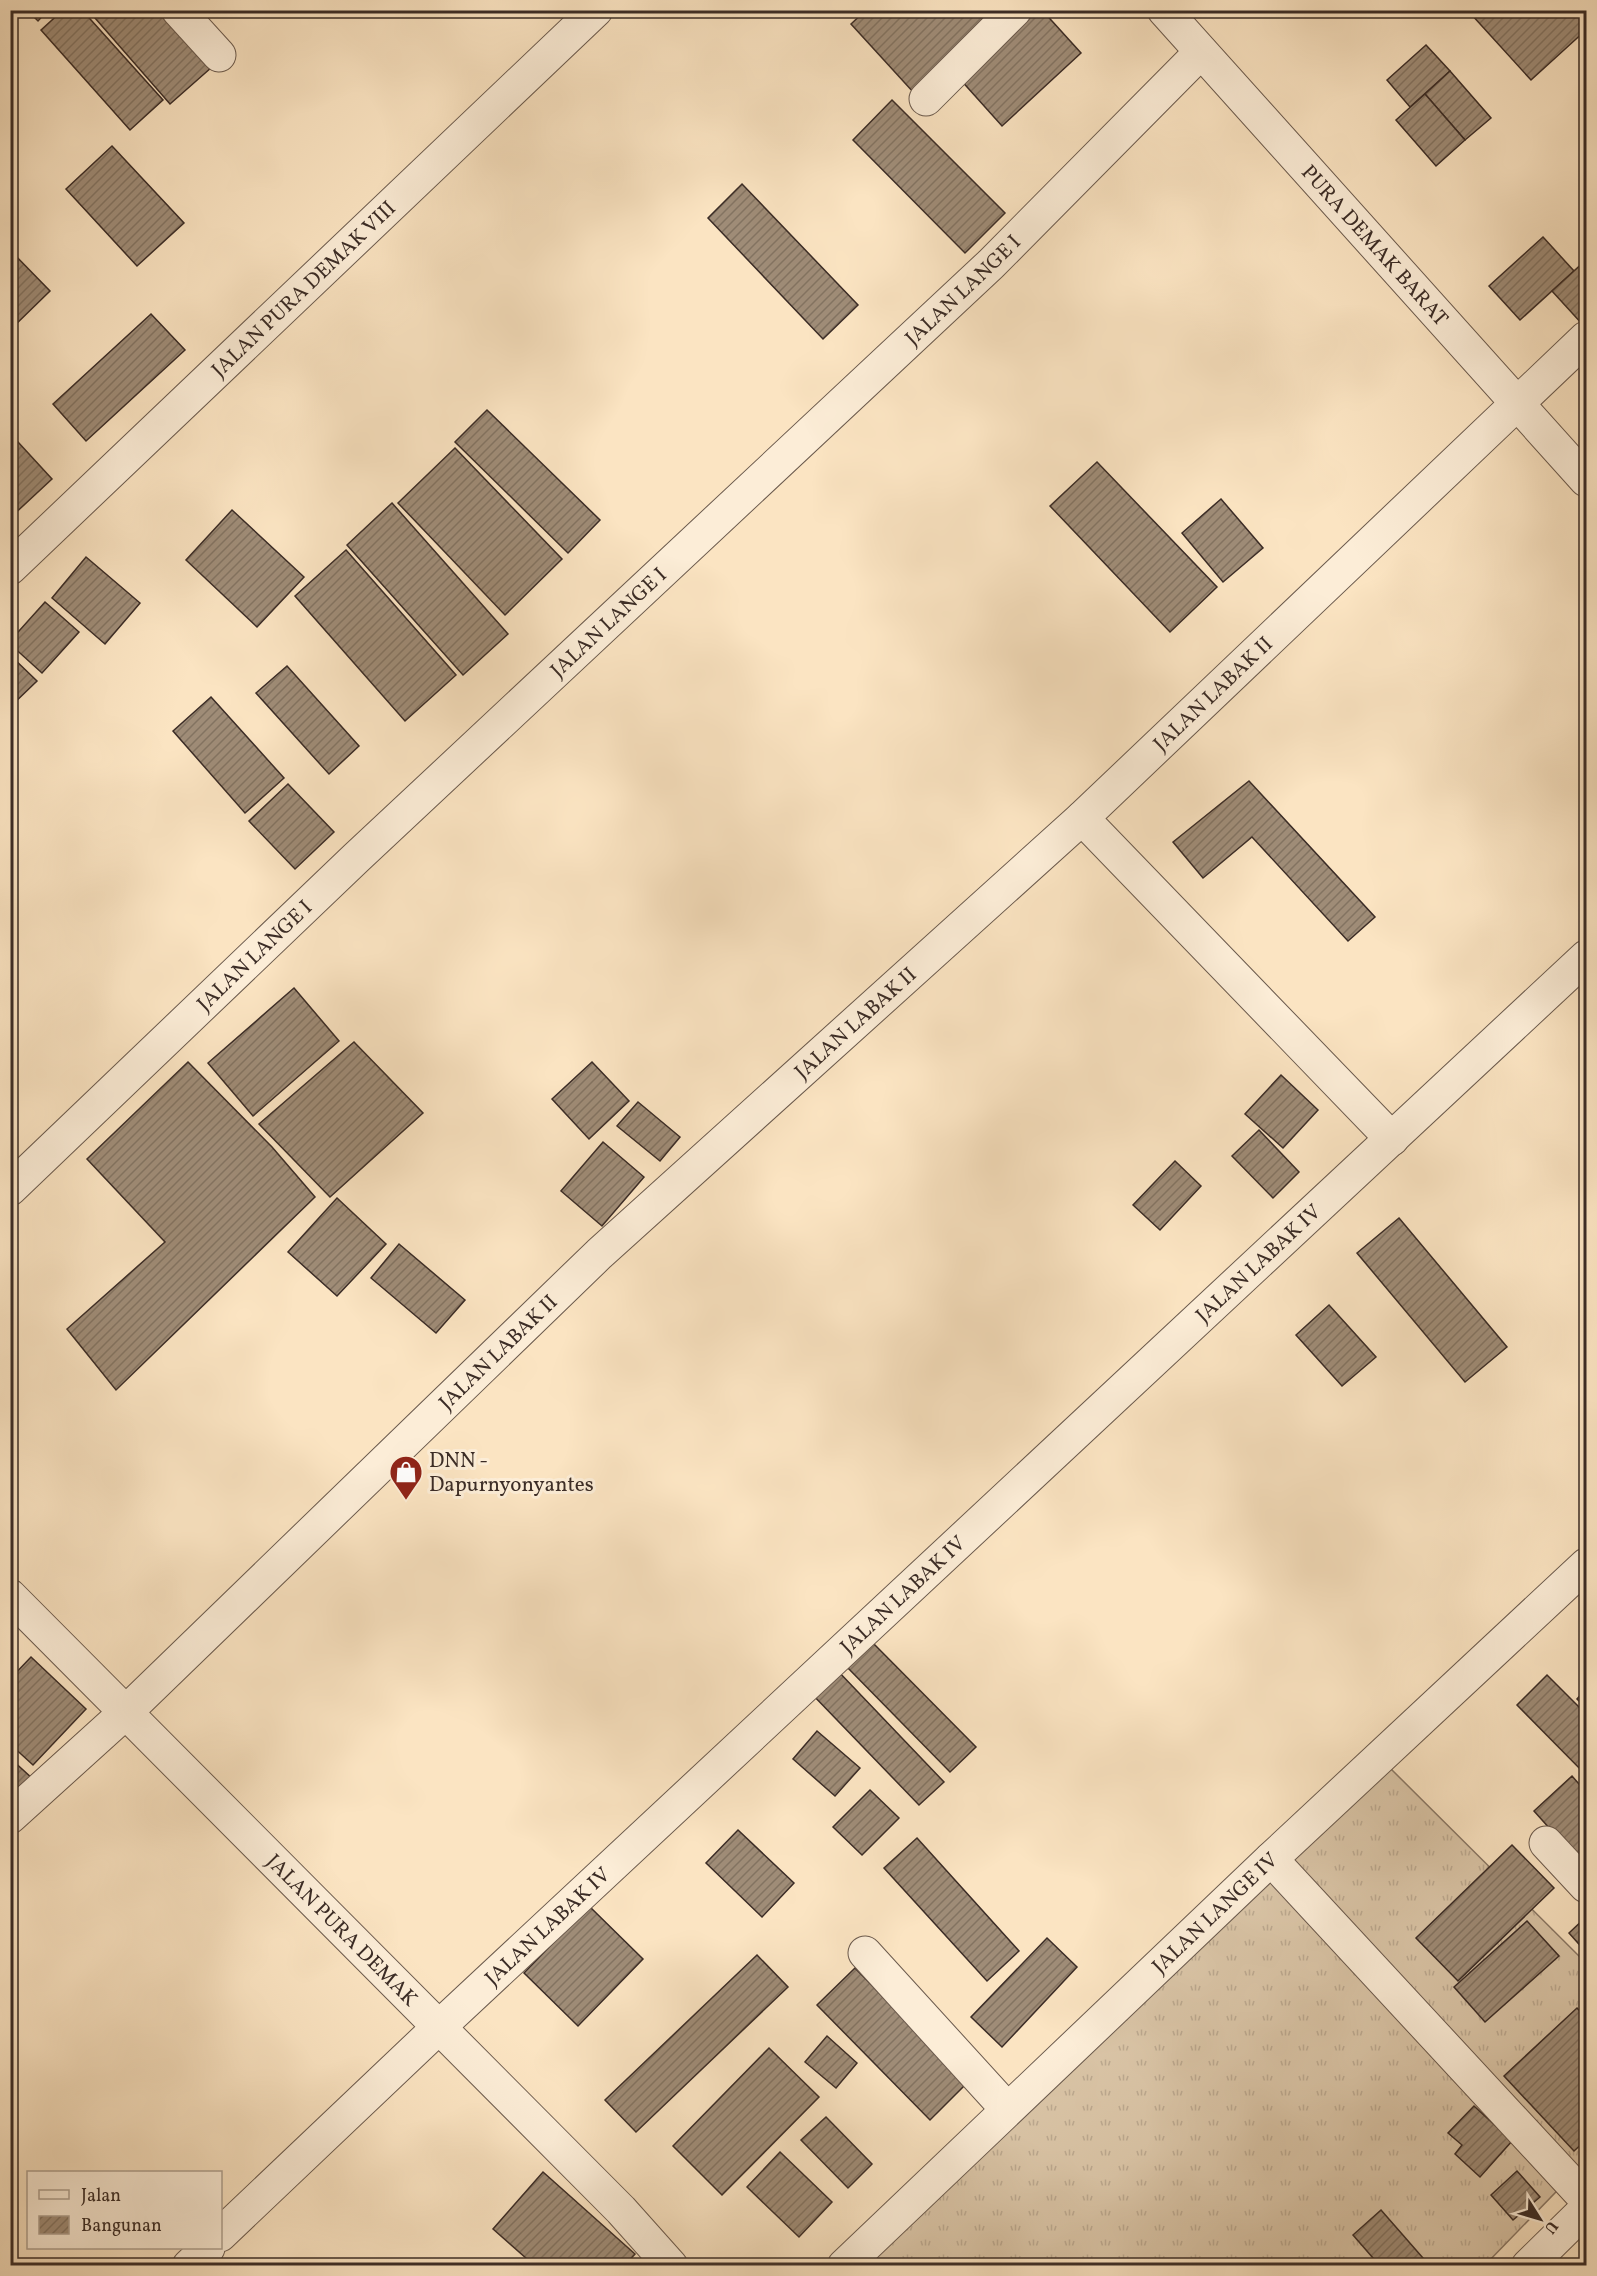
<svg xmlns="http://www.w3.org/2000/svg" width="1597" height="2276" viewBox="0 0 1597 2276" font-family="Vollkorn,serif">
<style>
.grass{fill:url(#grass-tufts);stroke:#8a7866;stroke-width:1.5}
.building{fill:url(#building-hatch);stroke:#3b2c26;stroke-width:1.5}
.lines{fill:none;stroke-linecap:round;stroke-linejoin:round}
.minor-casing{stroke:#6b5a4d;stroke-width:35}
.minor{stroke:#fcedd7;stroke-width:33}
.labels{text-anchor:middle;stroke-width:6;stroke-linejoin:round;paint-order:stroke}
.street-label{font-size:21px;fill:#3b2c26;stroke:#fcedd7}
.poi-label{font-size:21px;fill:#3b2c26;stroke:#fcedd7;text-anchor:start}
</style>
<defs>
<pattern id="grass-tufts" width="24" height="20" patternUnits="userSpaceOnUse" patternTransform="scale(1.5)"><rect width="24" height="20" fill="#dac5a7"/><path d="M3 7l-1-3M5 7V3M7 7l1-3M15 17l-1-3M17 17v-4M19 17l1-3" fill="none" stroke="#bca990"/></pattern>
<pattern id="building-hatch" width="6" height="6" patternUnits="userSpaceOnUse" patternTransform="scale(1.5)"><rect width="6" height="6" fill="#9f8c77"/><path d="M-1 1l2-2M0 6l6-6M5 7l2-2" fill="none" stroke="#837361"/></pattern>
</defs>
<rect width="100%" height="100%" fill="#fbe4c2"/>
<filter id="stains"><feTurbulence type="fractalNoise" baseFrequency=".00333" numOctaves="4"/><feColorMatrix values="0 0 0 0 .2 0 0 0 0 .09 0 0 0 0 .02 0 0 0 .5 -.17"/></filter>
<radialGradient id="worn" r=".72"><stop offset=".6" stop-color="#630" stop-opacity="0"/><stop offset="1" stop-color="#630" stop-opacity=".3"/></radialGradient>
<path class="grass" d="M 1389,1767 L 1586,1963 L 1586,2161 L 1485,2265 L 867,2266 Z"/>
<g class="building">
<path d="M 27,10 L 48,10 L 38,21 Z"/>
<path d="M 63,10 L 82,10 L 163,100 L 130,130 L 41,30 Z"/>
<path d="M 88,10 L 162,10 L 212,67 L 170,104 Z"/>
<path d="M 866,10 L 1003,10 L 914,93 L 851,24 Z"/>
<path d="M 1033,10 L 1042,10 L 1081,53 L 1002,126 L 959,78 Z"/>
<path d="M 1475,10 L 1586,10 L 1586,30 L 1531,80 L 1471,14 Z"/>
<path d="M 1426,45 L 1450,71 L 1410,107 L 1387,80 Z"/>
<path d="M 1450,71 L 1491,118 L 1465,140 L 1425,94 Z"/>
<path d="M 1425,94 L 1465,140 L 1436,166 L 1396,120 Z"/>
<path d="M 892,100 L 1005,213 L 965,253 L 853,140 Z"/>
<path d="M 112,146 L 184,223 L 137,266 L 66,189 Z"/>
<path d="M 742,184 L 858,305 L 823,339 L 708,218 Z"/>
<path d="M 1543,237 L 1574,271 L 1520,320 L 1489,286 Z"/>
<path d="M 10,250 L 50,291 L 10,330 Z"/>
<path d="M 1586,260 L 1586,322 L 1583,325 L 1552,291 Z"/>
<path d="M 151,314 L 185,350 L 86,441 L 53,404 Z"/>
<path d="M 487,410 L 600,520 L 568,553 L 455,442 Z"/>
<path d="M 18,442 L 52,479 L 10,518 L 10,448 Z"/>
<path d="M 455,448 L 562,559 L 505,615 L 398,503 Z"/>
<path d="M 1097,462 L 1217,587 L 1170,632 L 1050,506 Z"/>
<path d="M 1221,499 L 1263,548 L 1223,582 L 1182,533 Z"/>
<path d="M 392,503 L 508,634 L 463,675 L 347,545 Z"/>
<path d="M 232,510 L 304,577 L 257,627 L 186,560 Z"/>
<path d="M 346,550 L 456,675 L 405,721 L 295,596 Z"/>
<path d="M 86,557 L 140,603 L 105,644 L 52,598 Z"/>
<path d="M 45,602 L 79,632 L 42,673 L 10,644 L 10,641 Z"/>
<path d="M 10,655 L 37,681 L 10,707 Z"/>
<path d="M 287,666 L 359,746 L 329,774 L 256,693 Z"/>
<path d="M 211,697 L 284,778 L 245,813 L 173,731 Z"/>
<path d="M 1249,781 L 1375,917 L 1348,941 L 1252,837 L 1203,878 L 1173,842 Z"/>
<path d="M 288,784 L 334,832 L 295,869 L 249,821 Z"/>
<path d="M 294,988 L 339,1041 L 253,1116 L 208,1063 Z"/>
<path d="M 354,1042 L 423,1113 L 330,1197 L 259,1124 Z"/>
<path d="M 188,1062 L 272,1147 L 315,1197 L 116,1390 L 67,1329 L 165,1242 L 87,1159 Z"/>
<path d="M 592,1062 L 629,1101 L 589,1139 L 552,1099 Z"/>
<path d="M 1281,1075 L 1318,1110 L 1283,1148 L 1245,1114 Z"/>
<path d="M 638,1102 L 680,1137 L 660,1161 L 617,1126 Z"/>
<path d="M 1259,1130 L 1299,1172 L 1273,1198 L 1232,1156 Z"/>
<path d="M 603,1142 L 644,1177 L 602,1226 L 561,1191 Z"/>
<path d="M 1175,1161 L 1201,1186 L 1160,1230 L 1133,1205 Z"/>
<path d="M 337,1198 L 386,1244 L 337,1296 L 288,1252 Z"/>
<path d="M 1399,1218 L 1507,1347 L 1465,1382 L 1357,1253 Z"/>
<path d="M 399,1244 L 465,1300 L 436,1333 L 371,1278 Z"/>
<path d="M 1329,1305 L 1376,1357 L 1342,1386 L 1296,1335 Z"/>
<path d="M 871,1641 L 976,1747 L 950,1772 L 846,1666 Z"/>
<path d="M 31,1657 L 86,1709 L 33,1765 L 10,1744 L 10,1715 L 15,1711 L 10,1707 L 10,1679 Z"/>
<path d="M 836,1669 L 944,1782 L 919,1805 L 811,1693 Z"/>
<path d="M 1547,1675 L 1586,1714 L 1586,1775 L 1517,1705 Z"/>
<path d="M 1586,1689 L 1586,1708 L 1577,1699 Z"/>
<path d="M 817,1731 L 860,1768 L 835,1796 L 793,1759 Z"/>
<path d="M 10,1758 L 34,1780 L 10,1797 Z"/>
<path d="M 1572,1776 L 1586,1792 L 1586,1869 L 1534,1811 Z"/>
<path d="M 870,1790 L 899,1818 L 862,1855 L 833,1827 Z"/>
<path d="M 738,1830 L 794,1883 L 762,1917 L 706,1863 Z"/>
<path d="M 917,1838 L 1019,1951 L 987,1981 L 884,1868 Z"/>
<path d="M 1512,1845 L 1554,1888 L 1458,1981 L 1416,1938 Z"/>
<path d="M 589,1906 L 643,1959 L 578,2026 L 524,1973 Z"/>
<path d="M 1586,1917 L 1586,1952 L 1569,1933 Z"/>
<path d="M 1527,1921 L 1559,1956 L 1485,2022 L 1454,1987 Z"/>
<path d="M 1047,1938 L 1077,1967 L 1002,2047 L 971,2017 Z"/>
<path d="M 757,1955 L 788,1987 L 636,2132 L 605,2100 Z"/>
<path d="M 855,1968 L 967,2083 L 930,2120 L 817,2005 Z"/>
<path d="M 1577,2008 L 1586,2018 L 1586,2140 L 1574,2151 L 1504,2076 Z"/>
<path d="M 827,2036 L 857,2063 L 836,2088 L 805,2062 Z"/>
<path d="M 769,2048 L 819,2097 L 722,2195 L 673,2146 Z"/>
<path d="M 1474,2106 L 1512,2141 L 1480,2177 L 1455,2154 L 1462,2145 L 1448,2133 Z"/>
<path d="M 826,2117 L 872,2164 L 848,2188 L 801,2140 Z"/>
<path d="M 780,2152 L 832,2202 L 799,2237 L 747,2187 Z"/>
<path d="M 1517,2171 L 1540,2197 L 1513,2220 L 1491,2195 Z"/>
<path d="M 543,2172 L 635,2254 L 624,2266 L 535,2266 L 493,2229 Z"/>
<path d="M 1381,2210 L 1430,2266 L 1380,2266 L 1353,2235 Z"/>
</g>
<g class="lines">
<g class="minor-casing">
<g id="minor">
<path d="M 178,10 L 219,55"/>
<path id="s1" d="M 1164,10 L 1586,480"/>
<path d="M 926,99 L 1015,10"/>
<path id="s2" d="M 10,568 L 596,10"/>
<path d="M 1082,818 L 1392,1139"/>
<path id="s3" d="M 10,1189 L 356,858 L 991,264 L 1201,52"/>
<path id="s4" d="M 10,1596 L 621,2210 L 671,2266"/>
<path id="s5" d="M 10,1817 L 126,1712 L 599,1254 L 1082,818 L 1586,338"/>
<path d="M 1546,1843 L 1586,1886"/>
<path d="M 1271,1859 L 1586,2199"/>
<path d="M 865,1953 L 1007,2109"/>
<path id="s6" d="M 220,2235 L 439,2027 L 1586,957"/>
<path d="M 189,2266 L 208,2248"/>
<path id="s7" d="M 844,2266 L 1271,1859 L 1586,1565"/>
<path d="M 1528,2266 L 1586,2209"/>
</g>
</g>
<use href="#minor" class="minor"/>
</g>
<defs>
<g id="shop-pin" transform="scale(1.725)"><path d="M0 17L-7.5 6A9.5 9.5 0 1 1 7.5 6Z" fill="#8f2418" stroke="#fcedd7"/><path d="M-5-2.5h2.3a2.7 3.5 0 0 1 5.4 0H5L5.5 6h-11ZM-1.5-2.5h3a1.5 2.3 0 0 0-3 0Z" fill="#fff"/></g>
</defs>
<g fill-rule="evenodd">
<use href="#shop-pin" x="406" y="1472"/>
</g>
<g class="labels">
<g class="street-label">
<text dy="7" stroke="none"><textPath href="#s1" startOffset="316">PURA DEMAK BARAT</textPath></text>
<text dy="7" stroke="none"><textPath href="#s2" startOffset="405">JALAN PURA DEMAK VIII</textPath></text>
<text dy="7" stroke="none"><textPath href="#s3" startOffset="1310">JALAN LANGE I</textPath></text>
<text dy="7" stroke="none"><textPath href="#s3" startOffset="824">JALAN LANGE I</textPath></text>
<text dy="7" stroke="none"><textPath href="#s5" startOffset="1646">JALAN LABAK II</textPath></text>
<text dy="7" stroke="none"><textPath href="#s3" startOffset="338">JALAN LANGE I</textPath></text>
<text dy="7" stroke="none"><textPath href="#s5" startOffset="1160">JALAN LABAK II</textPath></text>
<text dy="7" stroke="none"><textPath href="#s6" startOffset="1422">JALAN LABAK IV</textPath></text>
<text dy="7" stroke="none"><textPath href="#s5" startOffset="674">JALAN LABAK II</textPath></text>
<text dy="7" stroke="none"><textPath href="#s6" startOffset="936">JALAN LABAK IV</textPath></text>
<text dy="7" stroke="none"><textPath href="#s7" startOffset="512">JALAN LANGE IV</textPath></text>
<text dy="7" stroke="none"><textPath href="#s6" startOffset="450">JALAN LABAK IV</textPath></text>
<text dy="7" stroke="none"><textPath href="#s4" startOffset="471">JALAN PURA DEMAK</textPath></text>
</g>
<g class="poi-label">
<text x="429" y="1467">DNN -<tspan x="429" dy="24">Dapurnyonyantes</tspan></text>
</g>
</g>
<rect width="1597" height="2276" fill="none" stroke="#fbe4c2" stroke-width="36"/>
<rect x="12" y="12" width="1573" height="2252" fill="none" stroke="#3b2c26" stroke-width="3"/>
<rect x="18" y="18" width="1561" height="2240" fill="none" stroke="#3b2c26" stroke-width="1.5"/>
<rect x="27" y="2171" width="195" height="78" fill="#fcedd7" stroke="#afa090" stroke-width="1.5"/>
<rect x="39" y="2190" width="30" height="9" fill="#fcedd7" stroke="#afa090" stroke-width="1.5"/>
<text x="81" y="2201" font-size="18" fill="#3b2c26">Jalan</text>
<rect x="39" y="2216" width="30" height="18" fill="url(#building-hatch)" stroke="#afa090" stroke-width="1.5"/>
<text x="81" y="2231" font-size="18" fill="#3b2c26">Bangunan</text>
<g transform="translate(1540 2219) rotate(127)" stroke="#fcedd7" stroke-width="4.5" paint-order="stroke">
<path d="M0-4.5L10 22L0 15L-10 22Z" fill="#3b2c26"/>
<text y="-9" font-size="16" font-weight="bold" text-anchor="middle" fill="#3b2c26">U</text>
</g>
<rect width="100%" height="100%" filter="url(#stains)"/>
<rect width="100%" height="100%" fill="url(#worn)"/>
</svg>
